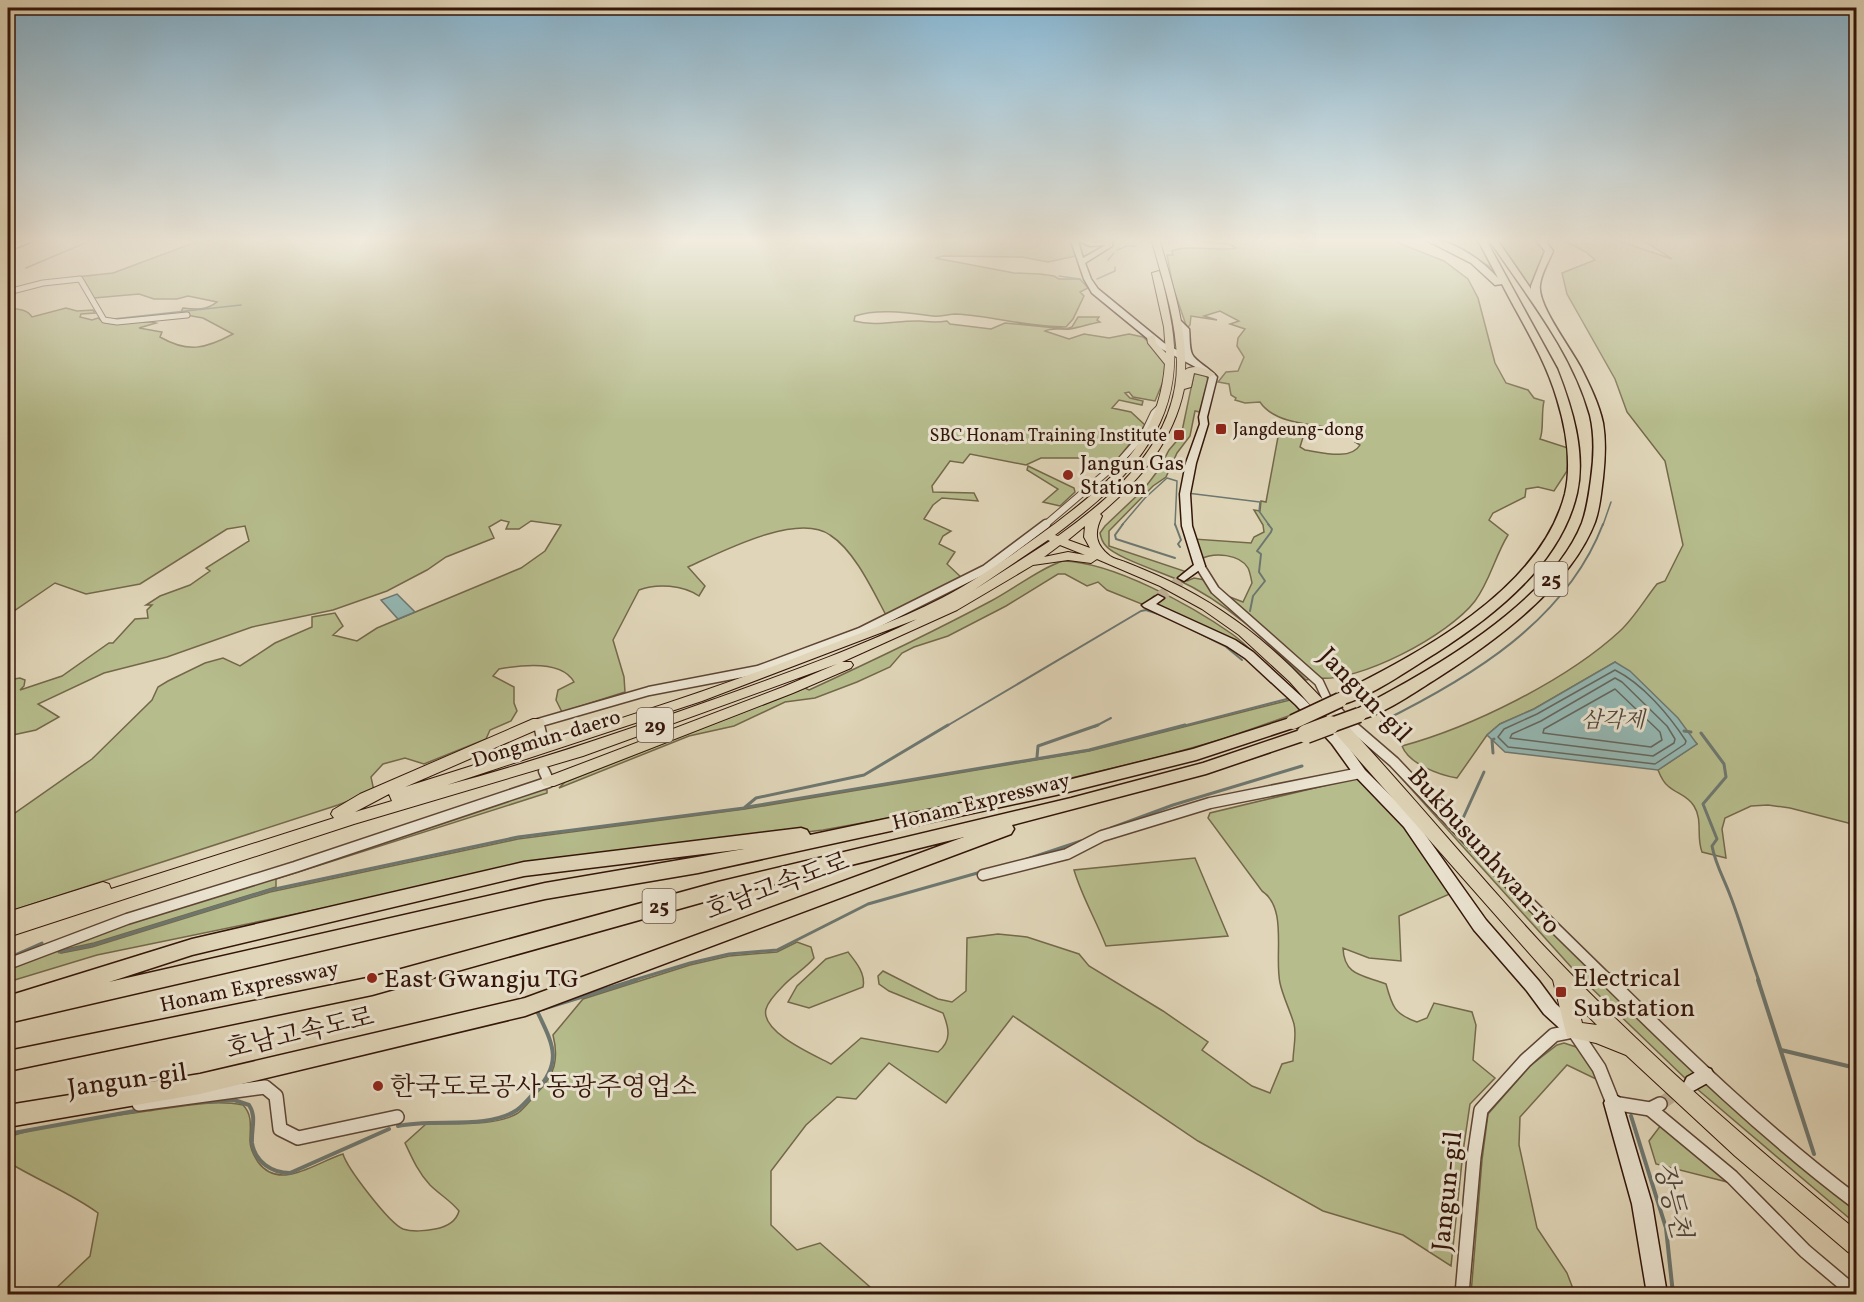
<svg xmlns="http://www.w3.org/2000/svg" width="1864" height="1302" viewBox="0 0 1864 1302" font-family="Vollkorn,'Noto Serif KR',serif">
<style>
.green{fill:#b6bc8c;stroke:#74684a;stroke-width:1.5}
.water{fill:#94b8b4;stroke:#6d7770;stroke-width:1.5}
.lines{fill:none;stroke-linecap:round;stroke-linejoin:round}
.shore{stroke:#64665e;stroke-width:1.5}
.stream-far3{stroke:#6d7770;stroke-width:1.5}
.stream-far2{stroke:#6d7770;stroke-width:2}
.stream-far1{stroke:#6d7770;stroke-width:3}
.stream{stroke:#6d7770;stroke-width:4}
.street-tunnel{stroke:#bdaf95;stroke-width:13;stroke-dasharray:13 6;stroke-linecap:butt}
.secondary-tunnel{stroke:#bdaf95;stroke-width:11;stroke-dasharray:11 6;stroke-linecap:butt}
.street-far4-casing{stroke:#5e4535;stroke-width:7}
.street-far3-casing{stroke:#5e4535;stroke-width:8}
.street-far2-casing{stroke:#5e4535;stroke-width:11}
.street-far1-casing{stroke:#5e4535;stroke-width:13}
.street-casing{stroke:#5e4535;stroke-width:16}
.secondary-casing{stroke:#331509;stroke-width:3}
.primary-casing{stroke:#331509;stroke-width:2}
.highway-casing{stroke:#331509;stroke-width:3}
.street-far4{stroke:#ebe4d1;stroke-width:5}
.street-far3{stroke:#ebe4d1;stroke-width:6}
.street-far2{stroke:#ebe4d1;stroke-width:8}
.street-far1{stroke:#ebe4d1;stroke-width:10}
.street{stroke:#ebe4d1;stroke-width:13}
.secondary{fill:#ebe4d1;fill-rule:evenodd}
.primary{fill:#e0d5b8;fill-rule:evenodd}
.highway{fill:#e0d5b8;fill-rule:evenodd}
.highway-bridge-far1-casing{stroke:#331509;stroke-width:17;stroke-linecap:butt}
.highway-bridge-casing{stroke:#331509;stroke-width:21;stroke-linecap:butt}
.highway-bridge-far1{stroke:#e0d5b8;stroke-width:14}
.highway-bridge{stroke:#e0d5b8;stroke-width:18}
.poi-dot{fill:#8f2418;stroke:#ebe4d1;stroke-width:2}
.labels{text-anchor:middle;stroke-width:6;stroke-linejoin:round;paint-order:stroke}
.far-poi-label{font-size:18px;fill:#331509;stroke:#ebe4d1;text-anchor:start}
.shield{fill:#ebe4d1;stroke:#6a5345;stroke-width:1.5}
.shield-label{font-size:20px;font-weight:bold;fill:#331509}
.poi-label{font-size:21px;fill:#331509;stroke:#ebe4d1;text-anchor:start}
.street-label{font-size:21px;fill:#331509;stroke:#ebe4d1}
.water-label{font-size:22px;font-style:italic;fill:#50463c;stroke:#ebe4d1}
.near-street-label{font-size:26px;fill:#331509;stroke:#ebe4d1}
.near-poi-label{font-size:26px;fill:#331509;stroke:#ebe4d1;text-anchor:start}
.near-water-label{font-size:27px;font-style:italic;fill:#50463c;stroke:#ebe4d1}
</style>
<rect width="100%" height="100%" fill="#e0d5b8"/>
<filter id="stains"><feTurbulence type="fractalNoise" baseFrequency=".00333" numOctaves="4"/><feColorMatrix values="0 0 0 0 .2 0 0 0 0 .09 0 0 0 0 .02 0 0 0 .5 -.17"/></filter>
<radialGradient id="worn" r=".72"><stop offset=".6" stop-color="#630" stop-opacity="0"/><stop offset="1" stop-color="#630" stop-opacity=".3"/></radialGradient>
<g class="green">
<path d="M 207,238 L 1068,238 L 1076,256 L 1048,262 L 1022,257 L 943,256 L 935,258 L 1014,273 L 1040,274 L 1054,276 L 1059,279 L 1080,279 L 1088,288 L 1080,292 L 1084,296 L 1073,319 L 1066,327 C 1028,327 992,316 956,314 C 948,314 940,317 933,316 C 909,313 878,308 855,316 L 854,321 C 876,327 898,320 920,321 C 932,322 935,323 947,321 L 950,324 L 991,329 L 1005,323 L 1066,329 L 1072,327 L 1078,317 L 1099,317 L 1097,320 L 1100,322 C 1090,324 1080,327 1070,329 C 1062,330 1052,327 1045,331 L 1069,339 L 1084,334 L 1109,338 L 1129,334 L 1143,337 L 1157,350 L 1165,365 L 1165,377 L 1155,401 L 1133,397 L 1129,392 L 1125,393 L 1130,398 L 1143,401 L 1142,405 L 1119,400 L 1112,408 L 1131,412 L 1145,425 L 1112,466 L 1082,458 L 1041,458 L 1026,465 L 970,454 L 963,463 L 950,461 L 932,486 L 933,492 L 974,493 L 978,501 L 942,498 L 933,505 L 924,519 L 951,531 L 943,536 L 939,544 L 955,552 L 947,564 L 962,578 L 887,617 C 873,591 855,551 830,535 C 797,512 721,552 688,567 L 705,586 L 699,596 C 683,585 657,583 639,590 L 613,640 L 624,677 L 625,692 L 562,712 L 556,700 L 558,690 L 574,682 C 562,660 521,665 499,669 L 493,676 L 514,687 L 514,703 L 517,711 L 511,721 L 490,730 L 486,739 L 424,764 L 405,758 L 383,764 L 371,777 L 374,791 L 338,805 L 8,912 L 8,818 L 92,759 L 152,700 L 158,687 L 168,681 L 205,663 L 223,658 L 240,666 L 275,643 L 312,627 L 312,617 L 335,613 L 343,626 L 333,635 L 357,641 L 377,628 L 521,568 L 545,551 L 561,525 L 531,521 L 519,529 L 506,529 L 509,522 L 501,520 L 489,527 L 494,538 L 446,557 L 427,570 L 387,591 L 333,610 L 252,627 L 167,657 L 104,673 L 38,704 L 59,717 L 36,730 L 8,736 L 8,680 L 20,678 L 25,680 L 24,686 L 20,690 L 62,676 L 109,643 L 113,643 L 135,619 L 148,618 L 147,610 L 152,605 L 146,605 L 160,596 L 190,585 L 210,571 L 206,568 L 249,541 L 245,526 L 227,529 L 140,584 L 86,594 L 55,583 L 8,615 L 8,308 C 17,309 27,309 32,317 L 66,308 L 77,311 L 93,310 L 95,313 L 81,314 L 80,317 L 92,320 L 98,318 L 102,321 L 152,322 L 156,323 L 139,328 L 162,332 L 160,337 C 188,353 205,349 233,334 L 203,318 L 180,314 L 183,308 C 196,310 207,310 217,302 L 188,296 L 177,299 L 154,299 L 139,294 L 94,298 L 84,280 L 76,277 L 113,273 Z"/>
<path d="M 1205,238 L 1386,238 L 1444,261 L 1468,279 L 1478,298 L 1495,363 L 1506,383 L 1528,390 L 1534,398 L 1544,401 C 1541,413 1544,431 1540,439 L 1568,448 L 1567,471 L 1554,491 L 1538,487 L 1526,489 L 1525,497 L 1493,513 L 1489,520 L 1508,535 C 1495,556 1490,581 1475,601 C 1449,635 1359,683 1317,678 L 1222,594 L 1243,602 L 1252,583 C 1251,578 1250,572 1248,568 C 1240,554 1214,552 1201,559 L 1194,539 L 1251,543 L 1254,537 L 1264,532 L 1263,525 L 1254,510 L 1260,511 L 1261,501 L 1266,502 L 1280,426 L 1304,434 L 1300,447 L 1305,450 C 1320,452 1351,461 1360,445 L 1355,442 L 1359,435 L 1355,432 C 1327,424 1277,428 1260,402 L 1245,403 L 1235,400 L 1236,398 L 1231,395 L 1229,384 L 1218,382 L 1226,372 L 1238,371 L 1244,357 L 1237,346 L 1238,338 L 1245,329 L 1230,324 L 1239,321 L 1220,311 L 1204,316 L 1217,320 L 1191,316 L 1190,325 L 1187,328 L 1173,287 L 1167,255 L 1173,255 L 1172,251 C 1189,244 1216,252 1236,248 L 1229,244 L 1203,242 Z"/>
<path d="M 1432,238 L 1475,238 L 1494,269 L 1463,251 Z"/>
<path d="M 1497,238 L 1535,238 L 1546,252 L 1534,295 Z"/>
<path d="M 1559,238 L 1610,238 L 1672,259 L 1644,241 L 1632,238 L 1856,238 L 1856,825 L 1790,808 L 1768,805 L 1751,806 L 1725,818 L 1722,829 L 1726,858 L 1702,852 C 1696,837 1703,820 1694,806 C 1687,795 1677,794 1668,786 C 1664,783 1660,775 1658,770 L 1697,744 L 1615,662 L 1534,709 L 1500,724 L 1487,735 L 1457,778 C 1439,775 1409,764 1402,746 C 1472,727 1567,680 1620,631 C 1634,618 1645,599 1657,584 L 1665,581 L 1683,545 L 1665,461 L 1627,412 L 1615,379 L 1567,294 L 1562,273 L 1595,260 L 1586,252 Z"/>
<path d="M 1196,373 L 1206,375 L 1208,380 L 1200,412 L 1195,411 L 1190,436 L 1177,453 L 1166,477 L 1153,486 L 1109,531 L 1109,546 L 1187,572 L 1182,577 L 1187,581 L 1194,578 L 1205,580 L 1311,679 L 1306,680 C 1267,641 1227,602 1176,579 C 1161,572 1115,557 1106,546 C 1102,542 1101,538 1100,533 L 1105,526 L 1144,489 L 1159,469 L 1169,450 L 1181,436 L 1194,374 Z"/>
<path d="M 1028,466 L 1074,488 L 1075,492 L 1060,506 L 1043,502 L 1058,489 L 1027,470 Z"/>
<path d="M 1063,561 C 1113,562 1192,606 1232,634 C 1246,644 1258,657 1270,669 L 1160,607 L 1157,604 L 1162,599 L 1154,596 L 1144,605 L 1107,590 L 1098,582 L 1087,586 L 1065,574 L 1058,574 L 1006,606 L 948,636 L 914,647 L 902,653 L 890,667 L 857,682 L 815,698 L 785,702 L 734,726 L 689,736 L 559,788 L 565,782 L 805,688 L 809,690 C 870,662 931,633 991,601 C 1014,589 1040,568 1063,561 Z"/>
<path d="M 1290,700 L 1301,709 L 1294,714 L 1223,739 L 1163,756 L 951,807 L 823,830 L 523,867 L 97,955 L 8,982 L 8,970 L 80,939 L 543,789 L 547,790 L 547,793 L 276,879 L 276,887 L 94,943 L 61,950 L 61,953 L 92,947 L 270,892 L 518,839 L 745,809 L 1089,751 Z"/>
<path d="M 1378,752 L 1694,1071 L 1694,1074 L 1687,1080 L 1581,978 Z"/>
<path d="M 1356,778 C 1387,791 1432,864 1452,893 L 1399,916 L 1401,961 L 1369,958 L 1343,948 C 1344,976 1363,975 1386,984 C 1392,1006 1394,1014 1417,1022 L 1427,1018 L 1434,1003 L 1472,1012 L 1476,1025 L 1473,1060 L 1495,1078 L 1470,1104 L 1463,1152 L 1451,1266 L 1403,1235 L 1323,1211 L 1198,1141 L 1013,1016 L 946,1103 L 889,1063 L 856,1099 L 837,1097 L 806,1125 L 771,1171 L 771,1225 L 797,1250 L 820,1243 L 878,1294 L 50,1294 L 90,1256 L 98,1213 C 71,1193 37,1180 8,1162 L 8,1137 C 52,1123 101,1118 147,1111 C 177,1107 213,1099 243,1105 C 253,1115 250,1128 250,1141 C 250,1148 254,1156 258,1162 C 280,1192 316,1162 343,1154 C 347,1168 389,1223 403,1229 C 412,1232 426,1231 435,1229 C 446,1227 456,1222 459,1211 C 451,1201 439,1194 430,1185 C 418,1172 412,1158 405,1143 L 426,1124 C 451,1123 496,1127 518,1113 C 525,1108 531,1099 537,1093 C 555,1075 559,1059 553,1035 L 583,999 L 690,965 L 729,956 L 777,952 L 797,942 L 811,947 L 814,958 C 805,969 792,976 783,986 C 778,991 768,1002 766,1009 C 760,1032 814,1055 831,1064 L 861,1038 L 938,1052 C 952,1041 949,1028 943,1013 L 889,991 L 879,984 L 878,976 L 883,971 L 938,999 L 952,1002 L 966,991 L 967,938 L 998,934 L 1027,937 L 1079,954 L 1089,966 L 1163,1011 L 1208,1042 L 1202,1050 L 1252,1086 L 1270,1093 L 1282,1064 L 1293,1061 C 1293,1050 1297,1035 1294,1024 C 1290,1010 1283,997 1280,983 C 1274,956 1288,908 1262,891 L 1208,818 L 1210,813 Z"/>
<path d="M 1195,858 L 1228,936 L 1106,946 C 1096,920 1082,897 1074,870 Z"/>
<path d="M 848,952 C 856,962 866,974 863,987 L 809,1008 L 788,1002 L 797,986 L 826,959 Z"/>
<path d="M 1564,1043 L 1579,1048 L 1600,1081 L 1567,1065 L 1520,1117 L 1519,1145 L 1537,1228 L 1567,1273 L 1575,1294 L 1471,1294 L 1482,1160 L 1488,1114 L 1531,1065 L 1557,1045 Z"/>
<path d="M 1705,1084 L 1717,1089 L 1856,1207 L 1856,1224 L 1696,1088 Z"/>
<path d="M 1661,1125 L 1735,1184 L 1656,1164 L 1649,1141 Z"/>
</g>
<g class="water">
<path d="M 397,594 L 415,612 L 398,619 L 381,600 Z"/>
<path d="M 1615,662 L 1630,671 L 1678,718 L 1697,744 L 1658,770 L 1505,752 L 1487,735 L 1500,724 L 1534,709 Z"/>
</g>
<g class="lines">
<g class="shore">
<path d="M 1615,670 C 1643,684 1669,715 1686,741 L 1685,744 L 1655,764 L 1508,747 L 1498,737 L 1504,729 L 1537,714 Z"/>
<path d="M 1615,678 L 1622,682 L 1667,726 L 1675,739 L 1674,743 L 1653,756 L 1510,738 L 1512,734 L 1541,721 Z"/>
<path d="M 1615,689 L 1660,732 L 1662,740 L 1651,747 L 1543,733 L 1544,729 Z"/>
</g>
<g class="stream-far3">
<path d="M 1167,238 L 1169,244"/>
<path d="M 1117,250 L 1127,246 L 1136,246"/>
<path d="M 1108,260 L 1114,253"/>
<path d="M 26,268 L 97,238"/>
<path d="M 1059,276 L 1080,279"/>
<path d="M 1097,279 L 1115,271 L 1115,267"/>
<path d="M 113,319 L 241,305"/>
<path d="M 1187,493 L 1260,502 L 1259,511 L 1269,525"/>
<path d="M 1122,525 L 1145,498 L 1167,478 L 1177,481 L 1175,525"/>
<path d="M 1603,525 L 1611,502"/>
</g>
<g class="stream-far2">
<path d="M 1123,524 L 1115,535 L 1116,539 L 1175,558"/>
<path d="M 1175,524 L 1181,540 L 1178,544 L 1180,547"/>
<path d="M 1250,611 L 1253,596 L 1265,581 L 1259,572 L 1261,554 L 1257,551 L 1271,532 L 1272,529 L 1268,524"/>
<path d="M 1191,629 L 1225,646 L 1242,660"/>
<path d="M 1381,722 C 1470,678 1566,621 1603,524"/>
<path d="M 945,727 L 1141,611 L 1146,610 L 1161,615"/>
<path d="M 1094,727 L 1111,718"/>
<path d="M 1179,727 L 1287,699"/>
</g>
<g class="stream-far1">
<path d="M 1684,731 L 1691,732"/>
<path d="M 1701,733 L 1724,764 L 1726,777 L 1703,804 L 1717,839 L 1712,846 C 1715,863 1724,879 1730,895 C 1741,923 1749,953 1759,981"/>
<path d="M 1493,753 L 1492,740 L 1494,739"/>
<path d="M 1037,757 L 1038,746 L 1098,725"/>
<path d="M 747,807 L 1089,750 L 1185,725"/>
<path d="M 1459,827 L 1484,772"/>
<path d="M 1111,828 L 1173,805 L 1302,766"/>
<path d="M 1024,860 L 1081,841"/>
<path d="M 59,952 L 93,945 L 270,890 L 518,837 L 744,808 L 756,798 L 864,775 L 948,725"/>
<path d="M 8,958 L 42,943"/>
<path d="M 631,981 L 690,963 L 729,954 L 777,950 L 868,904 L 981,872"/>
</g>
<g class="stream">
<path d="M 1758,980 L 1814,1154"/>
<path d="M 542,1009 L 636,980"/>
<path d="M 1781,1050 L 1856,1068"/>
<path d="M 202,1102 L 234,1100 L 249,1105 C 257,1117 251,1129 252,1143 C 255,1162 272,1173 290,1173 L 389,1129"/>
<path d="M 1631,1116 L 1666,1228 L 1673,1294"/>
<path d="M 398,1126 C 433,1118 487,1130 517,1110 C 524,1105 530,1097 536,1091 C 564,1061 552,1043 537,1011"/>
<path d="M 8,1134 L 140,1110"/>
</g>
<path class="street-tunnel" d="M 1660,1104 L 1680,1091"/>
<path class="secondary-tunnel" d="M 1158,598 L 1184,578"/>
<g class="street-far4-casing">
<path id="street-far4" d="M 8,292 L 43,283 L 80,279 L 104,320 L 117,322 L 187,315"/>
</g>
<g class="street-far3-casing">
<path id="street-far3" d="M 1045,525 L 1121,460 L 1144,434 L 1154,413 L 1161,406"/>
</g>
<g class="street-far2-casing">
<g id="street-far2">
<path d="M 1200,566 L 1215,590 L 1319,682 L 1326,697 L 1352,727"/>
<path d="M 539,727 L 538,723 L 649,691 L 758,670 L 860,632 L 986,569 L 1046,524"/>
</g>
</g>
<g class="street-far1-casing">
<g id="street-far1">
<path d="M 539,725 L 542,738"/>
<path d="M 1351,725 L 1394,762 L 1508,882 L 1609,981"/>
<path d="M 983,875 L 1067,854 L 1102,836 L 1210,803 L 1360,773"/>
<path d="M 8,964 L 127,919 L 295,867 L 549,782 L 544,771"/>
</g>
</g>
<g class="street-casing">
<g id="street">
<path d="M 1608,980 C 1687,1058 1767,1135 1856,1202"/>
<path d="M 139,1104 L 265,1087 L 276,1096 L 280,1129 L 298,1138 L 397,1117"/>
<path d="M 1650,1109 L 1732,1177 L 1805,1251 L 1856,1294"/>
<path d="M 1462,1294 L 1474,1157 L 1481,1110 L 1525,1061 L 1554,1035 L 1574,1031 L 1599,1068 L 1613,1103 L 1650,1109 L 1660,1104"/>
</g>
</g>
<g class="secondary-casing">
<g id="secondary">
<path d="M 30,238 L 40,238 L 8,251 L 8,247 Z"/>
<path d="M 1070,238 L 1082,238 L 1095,243 L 1117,238 L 1111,243 L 1113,245 L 1112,246 L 1085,263 L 1091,279 L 1098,289 L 1164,343 L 1184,354 L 1181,330 L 1174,323 L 1181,321 L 1189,329 C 1190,336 1189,347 1192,354 C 1195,361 1211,369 1217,377 L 1207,417 L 1208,424 L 1196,463 L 1190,494 L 1192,526 L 1205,566 L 1184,581 L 1178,578 L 1194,565 L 1182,526 L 1180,494 L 1186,463 L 1200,424 L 1199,417 L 1209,377 L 1203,371 L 1158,347 L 1092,293 L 1084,279 ZM 1078,241 L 1090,246 L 1106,245 L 1083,258 Z"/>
<path d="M 1158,595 L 1164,598 L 1156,604 L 1235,640 L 1253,652 L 1304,699 L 1342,738 L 1365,770 L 1414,819 L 1486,920 L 1539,981 L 1556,1004 L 1579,1025 L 1582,1030 L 1579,1035 L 1573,1038 L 1567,1035 L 1544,1014 L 1527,991 L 1474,930 L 1404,827 L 1355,776 L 1332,744 L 1296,705 L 1245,658 L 1227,646 L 1144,607 L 1142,605 Z"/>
<path d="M 1705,1067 L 1711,1069 L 1714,1075 L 1711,1081 L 1693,1091 L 1687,1089 L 1684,1083 L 1687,1077 Z"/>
<path d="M 1613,1094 L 1619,1097 L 1622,1103 L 1652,1204 L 1667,1294 L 1647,1294 L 1632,1204 L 1604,1103 L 1607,1097 Z"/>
</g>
</g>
<g class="primary-casing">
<path id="primary" d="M 1151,238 L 1159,238 C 1171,281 1187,325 1185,370 C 1194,364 1207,368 1215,374 L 1210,377 L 1194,373 L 1191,387 L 1184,389 C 1173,442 1140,480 1100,514 L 1102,516 C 1093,534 1096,545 1110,556 C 1114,559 1121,560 1125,562 C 1140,568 1155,574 1169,581 C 1215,603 1254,631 1291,667 C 1379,754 1457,852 1541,943 C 1639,1047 1746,1140 1856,1230 L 1856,1255 L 1848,1252 L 1735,1156 L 1626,1055 L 1596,1043 L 1567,1037 L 1553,980 L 1290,682 L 1239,635 L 1202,609 L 1160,586 L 1097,559 L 1091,563 L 1068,560 L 1033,565 L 957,610 L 842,662 L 851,662 L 853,665 L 851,668 L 793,693 L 554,786 L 544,786 L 541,782 L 544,778 L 783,687 L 837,664 L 583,756 L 354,824 L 8,937 L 8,912 L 103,882 L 109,884 L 111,889 L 334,818 L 331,814 L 333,810 L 360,794 L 533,719 L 543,719 L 545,723 L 543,727 L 405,787 C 534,746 663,707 790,660 C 838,641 896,622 942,598 C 982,577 1019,550 1056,523 C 1086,500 1120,474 1140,441 C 1155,418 1163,391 1165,364 L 1148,343 L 1147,337 L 1154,335 L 1156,343 L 1166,353 L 1164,327 L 1152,273 L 1159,271 C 1164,285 1167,301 1170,316 C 1191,419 1132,477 1055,535 L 1058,536 C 1117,494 1179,438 1177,360 C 1176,318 1162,278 1151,238 ZM 1085,526 L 1084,537 L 1090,548 L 1068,540 ZM 1048,540 L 1050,541 L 974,590 ZM 1060,545 L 1085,555 L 1068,552 L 1044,557 ZM 917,619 C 851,651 781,675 712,700 C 625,731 537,761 447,785 L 702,701 ZM 389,794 L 392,801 L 355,812 ZM 1578,1006 L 1597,1025 L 1582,1023 Z"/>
</g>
<g class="highway-casing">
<g id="highway">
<path d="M 1422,238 C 1450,238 1480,258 1498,278 L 1477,238 L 1485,238 L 1557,369 C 1572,407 1586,452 1577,493 C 1561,564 1494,616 1436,653 C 1408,670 1371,697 1340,705 L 1334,704 L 1332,700 L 1334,696 C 1418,654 1540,591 1565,494 C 1572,464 1566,428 1557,399 C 1545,358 1521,321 1502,284 L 1495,285 L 1471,263 Z"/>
<path d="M 1488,238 L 1496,238 L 1531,289 L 1531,286 L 1545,251 L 1534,238 L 1543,238 L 1553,251 C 1549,261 1541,274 1540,285 C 1537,305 1571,348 1581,368 C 1590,386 1599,404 1603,423 C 1606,441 1605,460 1603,478 C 1601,493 1600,508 1595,522 C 1570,587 1495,641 1439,677 C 1415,692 1386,713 1359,720 L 1353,719 L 1351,715 L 1353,711 C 1427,673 1550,604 1582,523 C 1587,509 1589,494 1591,479 C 1594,458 1595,436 1590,415 C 1572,350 1525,294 1488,238 Z"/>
<path d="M 1293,717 L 1299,718 L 1301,722 L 1299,726 L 1196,760 L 1056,795 L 698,873 L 545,899 L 8,1023 L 8,996 L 192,939 L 524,862 L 801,828 L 807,830 L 810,835 L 1056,783 L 1193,749 ZM 744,849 L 545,883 L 109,982 L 192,955 L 524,876 Z"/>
<path d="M 1306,728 L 1312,730 L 1314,734 L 1312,738 L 1206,774 L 1012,825 L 1014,829 L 1011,834 L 525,1016 L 200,1094 L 8,1127 L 8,1105 L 200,1074 L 525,998 L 964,837 L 718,898 L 372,995 L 8,1071 L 8,1051 L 372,977 L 718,882 L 1071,798 L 1203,763 Z"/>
</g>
</g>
<use href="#street-far4" class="street-far4"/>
<use href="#street-far3" class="street-far3"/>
<use href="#street-far2" class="street-far2"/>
<use href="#street-far1" class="street-far1"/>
<use href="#street" class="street"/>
<use href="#secondary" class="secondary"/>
<use href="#primary" class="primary"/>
<use href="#highway" class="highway"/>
<g class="highway-bridge-far1-casing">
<g id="highway-bridge-far1">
<path d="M 1293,722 L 1340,700"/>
<path d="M 1326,727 L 1359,715"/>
</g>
</g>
<g class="highway-bridge-casing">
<path id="highway-bridge" d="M 1306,734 L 1330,725"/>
</g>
<use href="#highway-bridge-far1" class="highway-bridge-far1"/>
<use href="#highway-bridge" class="highway-bridge"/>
</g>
<linearGradient id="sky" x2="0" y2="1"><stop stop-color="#86b6d3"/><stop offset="0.57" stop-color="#f1ecdf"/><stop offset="1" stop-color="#f1ecdf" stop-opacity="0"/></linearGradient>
<rect width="1864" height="421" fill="url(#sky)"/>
<g class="poi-dot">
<rect x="1215" y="423" width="12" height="12" rx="3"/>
<rect x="1173" y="429" width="12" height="12" rx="3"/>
<circle cx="1068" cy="475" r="6"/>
<circle cx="372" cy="978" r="6"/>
<rect x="1555" y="986" width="12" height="12" rx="3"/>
<circle cx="378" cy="1086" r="6"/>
</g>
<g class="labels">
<g class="far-poi-label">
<text x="1233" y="435">Jangdeung-dong</text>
<text x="1167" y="441" text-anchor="end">SBC Honam Training Institute</text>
</g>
<g class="shield">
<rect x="1534.5" y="562" width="33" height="34" rx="4.5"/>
<rect x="637" y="708" width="36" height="34" rx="4.5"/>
<rect x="642.5" y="889" width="33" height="34" rx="4.5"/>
</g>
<g class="shield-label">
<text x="1551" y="586">25</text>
<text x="655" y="732">29</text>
<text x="659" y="913">25</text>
</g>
<g class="poi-label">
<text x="1080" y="470">Jangun Gas<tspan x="1080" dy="24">Station</tspan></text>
</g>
<g class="street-label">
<text transform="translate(546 738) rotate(-17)" y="7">Dongmun-daero</text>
<text transform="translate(981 801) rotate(-14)" y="7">Honam Expressway</text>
<text transform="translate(249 986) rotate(-12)" y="7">Honam Expressway</text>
</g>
<g class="water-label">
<text x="1613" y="727">삼각제</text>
</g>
<g class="near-street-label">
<text transform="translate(1366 694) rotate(46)" y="9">Jangun-gil</text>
<text transform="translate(1485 850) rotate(48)" y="9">Bukbusunhwan-ro</text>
<text transform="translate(777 885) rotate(-20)" y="9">호남고속도로</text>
<text transform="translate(300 1032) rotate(-13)" y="9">호남고속도로</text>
<text transform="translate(127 1079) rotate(-8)" y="9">Jangun-gil</text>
<text transform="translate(1446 1191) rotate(-84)" y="9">Jangun-gil</text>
</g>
<g class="near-poi-label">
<text x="1573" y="986">Electrical<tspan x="1573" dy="30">Substation</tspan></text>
<text x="384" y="987">East Gwangju TG</text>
<text x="390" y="1095">한국도로공사 동광주영업소</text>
</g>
<g class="near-water-label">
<text transform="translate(1673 1200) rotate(76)" y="9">장등천</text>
</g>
</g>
<rect width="1864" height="1302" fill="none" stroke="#e0d5b8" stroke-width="30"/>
<rect x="9" y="9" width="1846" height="1284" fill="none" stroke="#331509" stroke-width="3"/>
<rect x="15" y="15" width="1834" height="1272" fill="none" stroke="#331509" stroke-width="1.5"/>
<rect width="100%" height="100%" filter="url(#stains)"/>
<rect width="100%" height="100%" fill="url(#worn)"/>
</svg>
